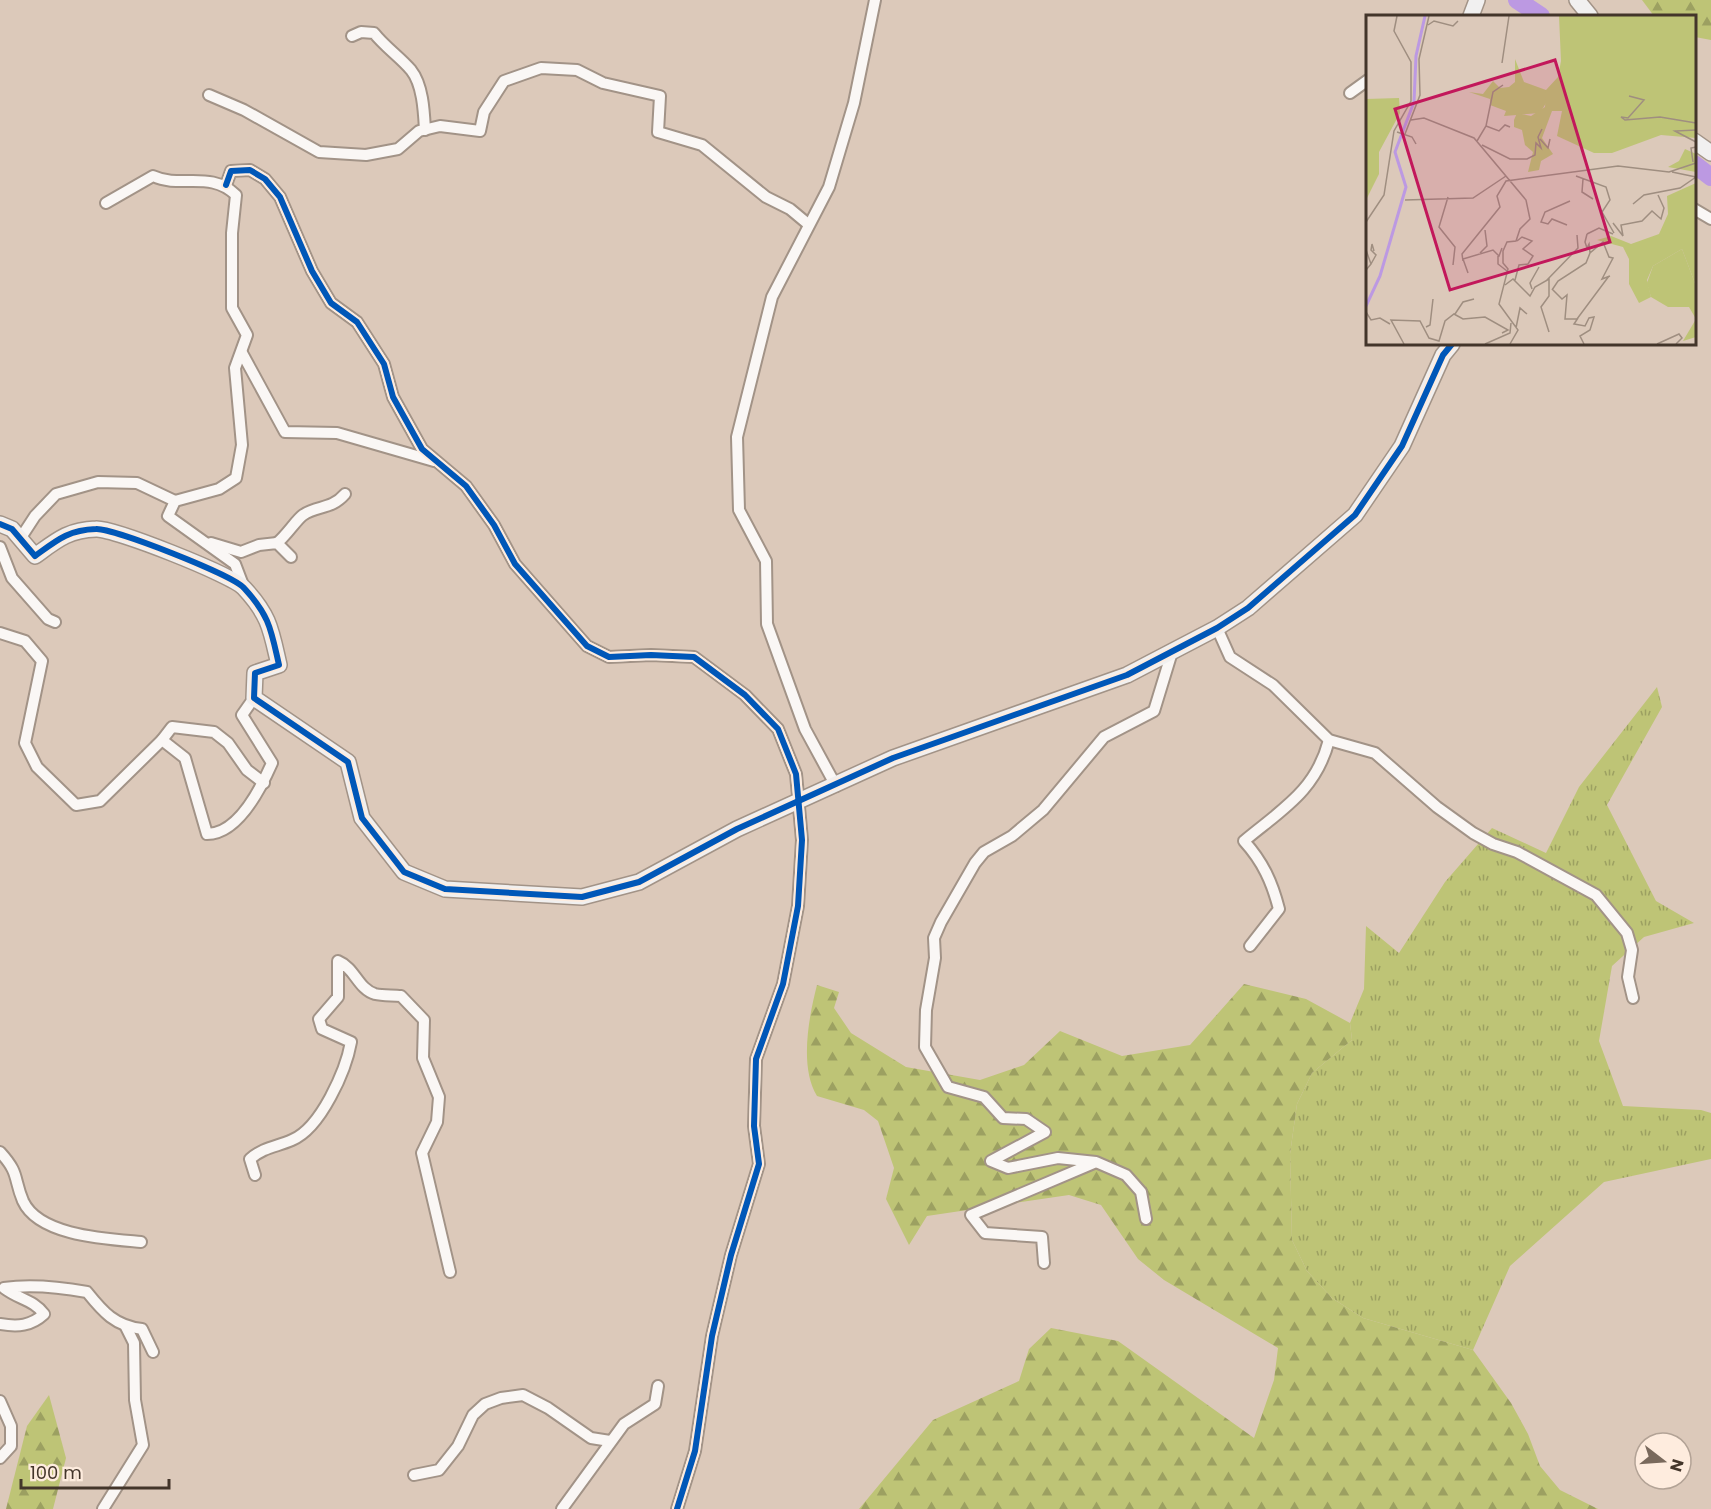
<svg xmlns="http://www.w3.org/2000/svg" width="1711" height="1509" viewBox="0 0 1711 1509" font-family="Poppins,sans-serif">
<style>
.grass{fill:url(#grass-tufts)}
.forest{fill:url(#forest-firs)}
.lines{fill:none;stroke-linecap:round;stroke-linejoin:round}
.river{stroke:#bc99e2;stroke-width:18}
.street-casing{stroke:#a29387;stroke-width:14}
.secondary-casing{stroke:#a29387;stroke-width:18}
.street{stroke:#faf7f5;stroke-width:10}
.secondary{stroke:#f1f0f0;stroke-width:15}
.cycleway-casing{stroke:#feecde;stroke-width:10}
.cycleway{stroke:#0057b8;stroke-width:6}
.inset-river{fill:none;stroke:#bc99e2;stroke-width:3}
.inset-road{fill:none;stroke:#9f8e80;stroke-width:1.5}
.view{fill:#c2185b;fill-opacity:0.15;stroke:#c2185b;stroke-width:3}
.inset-edge{fill:none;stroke:#43352a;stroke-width:3}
</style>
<defs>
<pattern id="grass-tufts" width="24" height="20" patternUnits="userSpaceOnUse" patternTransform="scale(1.5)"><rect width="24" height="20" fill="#bec476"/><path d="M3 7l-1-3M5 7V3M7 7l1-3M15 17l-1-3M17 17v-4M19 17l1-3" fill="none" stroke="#9ca061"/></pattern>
<pattern id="forest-firs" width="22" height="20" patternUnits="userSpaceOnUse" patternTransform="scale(1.5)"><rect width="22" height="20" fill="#bec476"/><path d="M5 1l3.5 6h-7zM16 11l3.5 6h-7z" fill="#9ca061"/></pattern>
</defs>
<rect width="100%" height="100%" fill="#dcc9ba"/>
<path class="grass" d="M 1657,687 L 1662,707 L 1607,805 L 1656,901 L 1694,923 L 1644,937 L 1612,966 L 1599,1041 L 1623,1106 L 1701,1110 L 1711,1113 L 1711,1159 L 1604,1182 L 1510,1266 L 1473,1350 L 1363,1318 L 1332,1298 L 1307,1271 L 1292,1240 L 1290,1154 L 1297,1104 L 1312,1073 L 1352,1040 L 1350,1023 L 1364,989 L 1366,926 L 1399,953 L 1445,882 L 1492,828 L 1546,853 L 1579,787 Z"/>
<g class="forest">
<path d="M 1642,0 L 1711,0 L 1711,40 L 1695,37 L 1694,16 L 1654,16 Z"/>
<path d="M 1244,984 L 1306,999 L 1350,1023 L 1352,1040 L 1312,1073 L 1297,1104 L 1290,1154 L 1292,1240 L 1307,1271 L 1332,1298 L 1363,1318 L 1473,1350 L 1511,1403 L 1528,1434 L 1540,1466 L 1560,1490 L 1598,1509 L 859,1509 L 933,1420 L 1019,1381 L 1029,1349 L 1051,1328 L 1118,1341 L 1254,1438 L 1274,1380 L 1278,1348 L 1164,1280 L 1138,1259 L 1101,1205 L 1069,1195 L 927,1216 L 909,1245 L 886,1199 L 894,1168 L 878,1121 L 864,1110 L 817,1096 C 799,1067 809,1016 817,985 L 839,992 L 834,1008 L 851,1033 L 906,1067 L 980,1080 L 1024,1065 L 1060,1031 L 1122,1056 L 1190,1045 Z"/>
<path d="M 49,1395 L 66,1458 L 53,1509 L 6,1509 L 27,1426 Z"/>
</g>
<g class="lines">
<g class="river">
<path d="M 1517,0 L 1541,16"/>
<path d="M 1694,164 L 1711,177"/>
</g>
<g class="street-casing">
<g id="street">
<path d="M 352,36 L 361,32 L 374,33 C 385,47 400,57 411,70 C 423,85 424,112 425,130"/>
<path d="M 1350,93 L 1368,80"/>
<path d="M 209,95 L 244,110 L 319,152 L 366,155 L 398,149 L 419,131 L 440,126 L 480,131 L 484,112 L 504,81 L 541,68 L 577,70 L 603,83 L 660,96 L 658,132 L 702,145 L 766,197 L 790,209 L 808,224"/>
<path d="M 226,185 L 231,171 L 250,170 L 265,179 L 280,197 L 312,271 L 331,303 L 357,322 L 384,364 L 393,397 L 422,449 L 466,486 L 494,525 L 515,564 L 587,646 L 609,657 L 651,655 L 694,657 L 745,695 L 778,729 L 796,774 L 802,840 L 798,906 L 783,984 L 756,1059 L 754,1126 L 759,1164 L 731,1255 L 712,1336 L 695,1451 L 677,1509"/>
<path d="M 106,203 L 153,176 C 181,189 210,170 236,195 L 232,233 L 232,308 L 247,335 L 235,368 L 242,445 L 236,478 L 219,489 L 175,501 L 168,516 L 235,564 L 243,585"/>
<path d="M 1694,209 L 1711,219"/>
<path d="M 242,353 L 285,432 L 337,433 L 434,461"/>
<path d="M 20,539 L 35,516 L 56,494 L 98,482 L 137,483 L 175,501"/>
<path d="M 211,543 L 241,552 L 259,545 L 277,543 L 291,557"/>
<path d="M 277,543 C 286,536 297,519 303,515 C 318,505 331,510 345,494"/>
<path d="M 0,547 L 12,578 L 48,619 L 55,622"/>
<path d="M 1217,628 L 1230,657 L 1273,685 L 1329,740 L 1375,753 L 1437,807 L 1473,833 L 1493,844 L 1517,852 L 1596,895 L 1627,933 L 1632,950 L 1628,977 L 1633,998"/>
<path d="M 0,633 L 25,641 L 42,661 L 25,743 L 37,767 L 76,805 L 100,801 L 162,740 L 185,758 L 207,834 C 238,834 261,788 272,763 L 242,715 L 254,698"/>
<path d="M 162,740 L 172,727 L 214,732 L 228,743 L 247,770 L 264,783"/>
<path d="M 836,786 L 805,729 L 767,624 L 766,561 L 739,510 L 737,437 L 772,297 L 829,187 L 854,103 L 875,0"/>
<path d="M 1250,946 L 1279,909 C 1272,882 1263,862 1244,841 C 1281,810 1316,791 1329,740"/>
<path d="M 0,1152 C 20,1174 13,1177 23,1201 C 39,1236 107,1239 141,1242"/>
<path d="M 255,1175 L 250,1159 C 264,1147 276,1147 292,1140 C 321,1128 346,1070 351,1042 L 322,1029 L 319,1019 L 338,997 L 338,961 C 355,968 358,989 375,994 C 383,996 393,995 401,996 L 424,1020 L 423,1058 L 439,1097 L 437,1122 L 422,1153 L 450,1272"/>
<path d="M 1146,1219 L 1141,1192 L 1126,1175 L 1096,1162 L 1058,1158 L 1008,1168 L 991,1161 L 1045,1132 L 1026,1119 L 1003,1118 L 984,1097 L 948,1087 L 925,1047 L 926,1010 L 935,958 L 934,938 L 941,922 L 975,863 L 984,852 L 1012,836 L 1043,810 L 1104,737 L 1154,711 L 1172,652"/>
<path d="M 1044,1263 L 1042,1237 L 985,1233 L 971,1215 L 1094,1163"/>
<path d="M 0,1324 C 18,1327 31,1326 44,1314 C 34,1300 18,1299 4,1288 C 32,1284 59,1287 87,1292 C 103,1312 115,1326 142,1329 L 153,1352"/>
<path d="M 0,1401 L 11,1426 L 11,1446 L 0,1458"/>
<path d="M 414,1475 L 439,1470 L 458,1446 L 473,1415 L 485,1404 L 501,1398 L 523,1395 L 548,1408 L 591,1438 L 610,1441"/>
<path d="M 103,1509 L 143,1445 L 135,1400 L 134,1343 L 126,1327"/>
<path d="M 562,1509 L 624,1424 L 655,1404 L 658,1386"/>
</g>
</g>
<g class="secondary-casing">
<g id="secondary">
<path d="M 1577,0 L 1590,16"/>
<path d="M 1471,16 L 1477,0"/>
<path d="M 1694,141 L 1711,153"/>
<path d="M 0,524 L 12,529 L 35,556 C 57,540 68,530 96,529 C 113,528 233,575 244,588 C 270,616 271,630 279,665 L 255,673 L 254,698 L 348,762 L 362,818 L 404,872 L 445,889 L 582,897 L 639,882 L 737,829 L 893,758 L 1127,675 L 1217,628 L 1248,608 L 1355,515 L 1402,446 L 1443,355 L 1452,344"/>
</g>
</g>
<use href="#street" class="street"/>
<use href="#secondary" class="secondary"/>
<g class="cycleway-casing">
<g id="cycleway">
<path d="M 226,185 L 231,171 L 250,170 L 265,179 L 280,197 L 312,271 L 331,303 L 357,322 L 384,364 L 393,397 L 422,449 L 466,486 L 494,525 L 515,564 L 587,646 L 609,657 L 651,655 L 694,657 L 745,695 L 778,729 L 796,774 L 802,840 L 798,906 L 783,984 L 756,1059 L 754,1126 L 759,1164 L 731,1255 L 712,1336 L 695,1451 L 677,1509"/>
<path d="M 0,524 L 12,529 L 35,556 C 57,540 68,530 96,529 C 113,528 233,575 244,588 C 270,616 271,630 279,665 L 255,673 L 254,698 L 348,762 L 362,818 L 404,872 L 445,889 L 582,897 L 639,882 L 737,829 L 893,758 L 1127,675 L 1217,628 L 1248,608 L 1355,515 L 1402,446 L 1443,355 L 1452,344"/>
</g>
</g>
<use href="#cycleway" class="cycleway"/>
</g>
<g transform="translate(1366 15)">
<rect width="330" height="330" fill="#dcc9ba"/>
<path d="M 149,44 L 158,67 L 180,75 L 180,88 L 174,98 L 138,101 L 140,96 L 124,90 L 124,84 L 103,77 L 117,79 L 127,66 L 134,73 L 143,72 L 149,67 ZM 316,234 L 330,271 L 330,322 L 317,326 L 330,304 L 323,292 L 302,292 L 285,282 L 281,268 L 287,251 Z" fill="#bec476"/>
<path d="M 193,1 L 330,1 L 330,123 L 295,120 L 246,138 L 228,138 L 191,121 L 196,96 L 186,96 L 176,123 L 187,139 L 175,146 L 173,155 L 162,157 L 167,137 L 159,130 L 156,115 L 148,112 L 148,105 L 151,98 L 165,101 L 179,92 L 180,75 L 192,62 L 195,46 ZM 33,83 L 34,98 L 13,137 L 13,159 L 0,185 L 0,84 ZM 319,134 L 330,139 L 330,157 L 302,152 L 313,146 ZM 330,168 L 330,271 L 316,234 L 287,251 L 281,265 L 285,282 L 273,288 L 263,269 L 263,244 L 257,232 L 231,225 L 245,221 L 265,229 L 293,219 L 302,199 L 301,181 Z" fill="#bec476"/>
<path class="inset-river" d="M 0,291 L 14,261 L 40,172 L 29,137 L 48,87 L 50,41 L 59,1"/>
<path class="inset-road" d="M 62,10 L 68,6 L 87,11 L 92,6M 136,48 L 143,1M 263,81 L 278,85 L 262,103 L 255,102 L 259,105 L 294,102 L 330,108M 45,105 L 58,103 L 108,123 L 160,185 L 164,204 L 154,214 L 150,226 L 141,227 L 137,236 L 137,248 L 142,254 L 133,289 L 152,315 L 144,329M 120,111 L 133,116 L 139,110 L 144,112M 330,115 L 309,116 L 330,127M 31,117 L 46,122 L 50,129M 39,119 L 54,80 L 53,44 L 63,1M 174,124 L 182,133 L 184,124M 111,126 L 120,111 L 127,77 L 137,70M 116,130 L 144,144 L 161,144 L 169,140 L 170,128 L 175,133 L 172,122 L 176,114M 327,147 L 325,133 L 330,132M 306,157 L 330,162M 210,161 L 240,172 L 244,185 L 236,197 L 248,218M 217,164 L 216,177 L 227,184M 82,182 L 73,212 L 89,232 L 87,250M 39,185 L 107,183 L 140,161M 267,189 L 278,180 L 314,173 L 330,162M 0,207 L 18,180 L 28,116 L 45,86 L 45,47 L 28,16 L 31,1M 247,208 L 257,221 L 255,210 L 276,206 L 286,196 L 295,204 L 298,193 L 292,180M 201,210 L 186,204 L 182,209 L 175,207 L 179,197 L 204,186M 221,219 L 233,213 L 247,219M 221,219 L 219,227 L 221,233 L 223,229 L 224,238M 0,235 L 5,249 L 0,255M 114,238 L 121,231 L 119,215M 132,241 L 132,249 L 141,256M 97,246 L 96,239 L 134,192 L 131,181 L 140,166 L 252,151 L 303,157 L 330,148M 5,249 L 10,240 L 5,235 L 6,229 L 8,236M 102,258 L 97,244 L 127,235 L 133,241 L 136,233M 149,265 L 153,250 L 162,249 L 167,241 L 157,234 L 166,226 L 156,222 L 151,226M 180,266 L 212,233 L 211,220M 139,270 L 147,264 L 164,281 L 169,272 L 183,264 L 183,281 L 175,292 L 183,317M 166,274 L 164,268 L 173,252M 186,275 L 192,266 L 220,248 L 224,238 L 237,227 L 243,242 L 247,243 L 236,264 L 244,261M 187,275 L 196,284 L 201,280 L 199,304 L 211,304 L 243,261M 0,297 L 5,305 L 14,303 L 24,309M 89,299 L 97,287 L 108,284M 212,303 L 208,309 L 219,311 L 223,303 L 228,302 L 224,315 L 214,321 L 218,329M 60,312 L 64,310 L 67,284M 150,313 L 154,293 L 161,299M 38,329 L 25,305 L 54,306 L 63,323 L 73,326 L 79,306 L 88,299 L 97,304 L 119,302 L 142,315 L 136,318M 119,329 L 144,318 L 145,308M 291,329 L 313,319 L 316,323 L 310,329"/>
<path class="view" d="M 189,45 L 244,227 L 84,275 L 29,94 Z"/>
<rect width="330" height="330" class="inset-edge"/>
</g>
<g transform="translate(1663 1461) rotate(107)"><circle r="28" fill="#feecde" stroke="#b3a396" stroke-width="1.5"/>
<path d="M0-4.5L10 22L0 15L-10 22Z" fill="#79695c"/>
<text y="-9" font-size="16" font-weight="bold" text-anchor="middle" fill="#43352a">N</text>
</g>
<path d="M21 1479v9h148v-9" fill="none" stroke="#43352a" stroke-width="3"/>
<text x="30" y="1479" font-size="18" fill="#43352a" stroke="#feecde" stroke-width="4.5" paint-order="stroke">100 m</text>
</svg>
